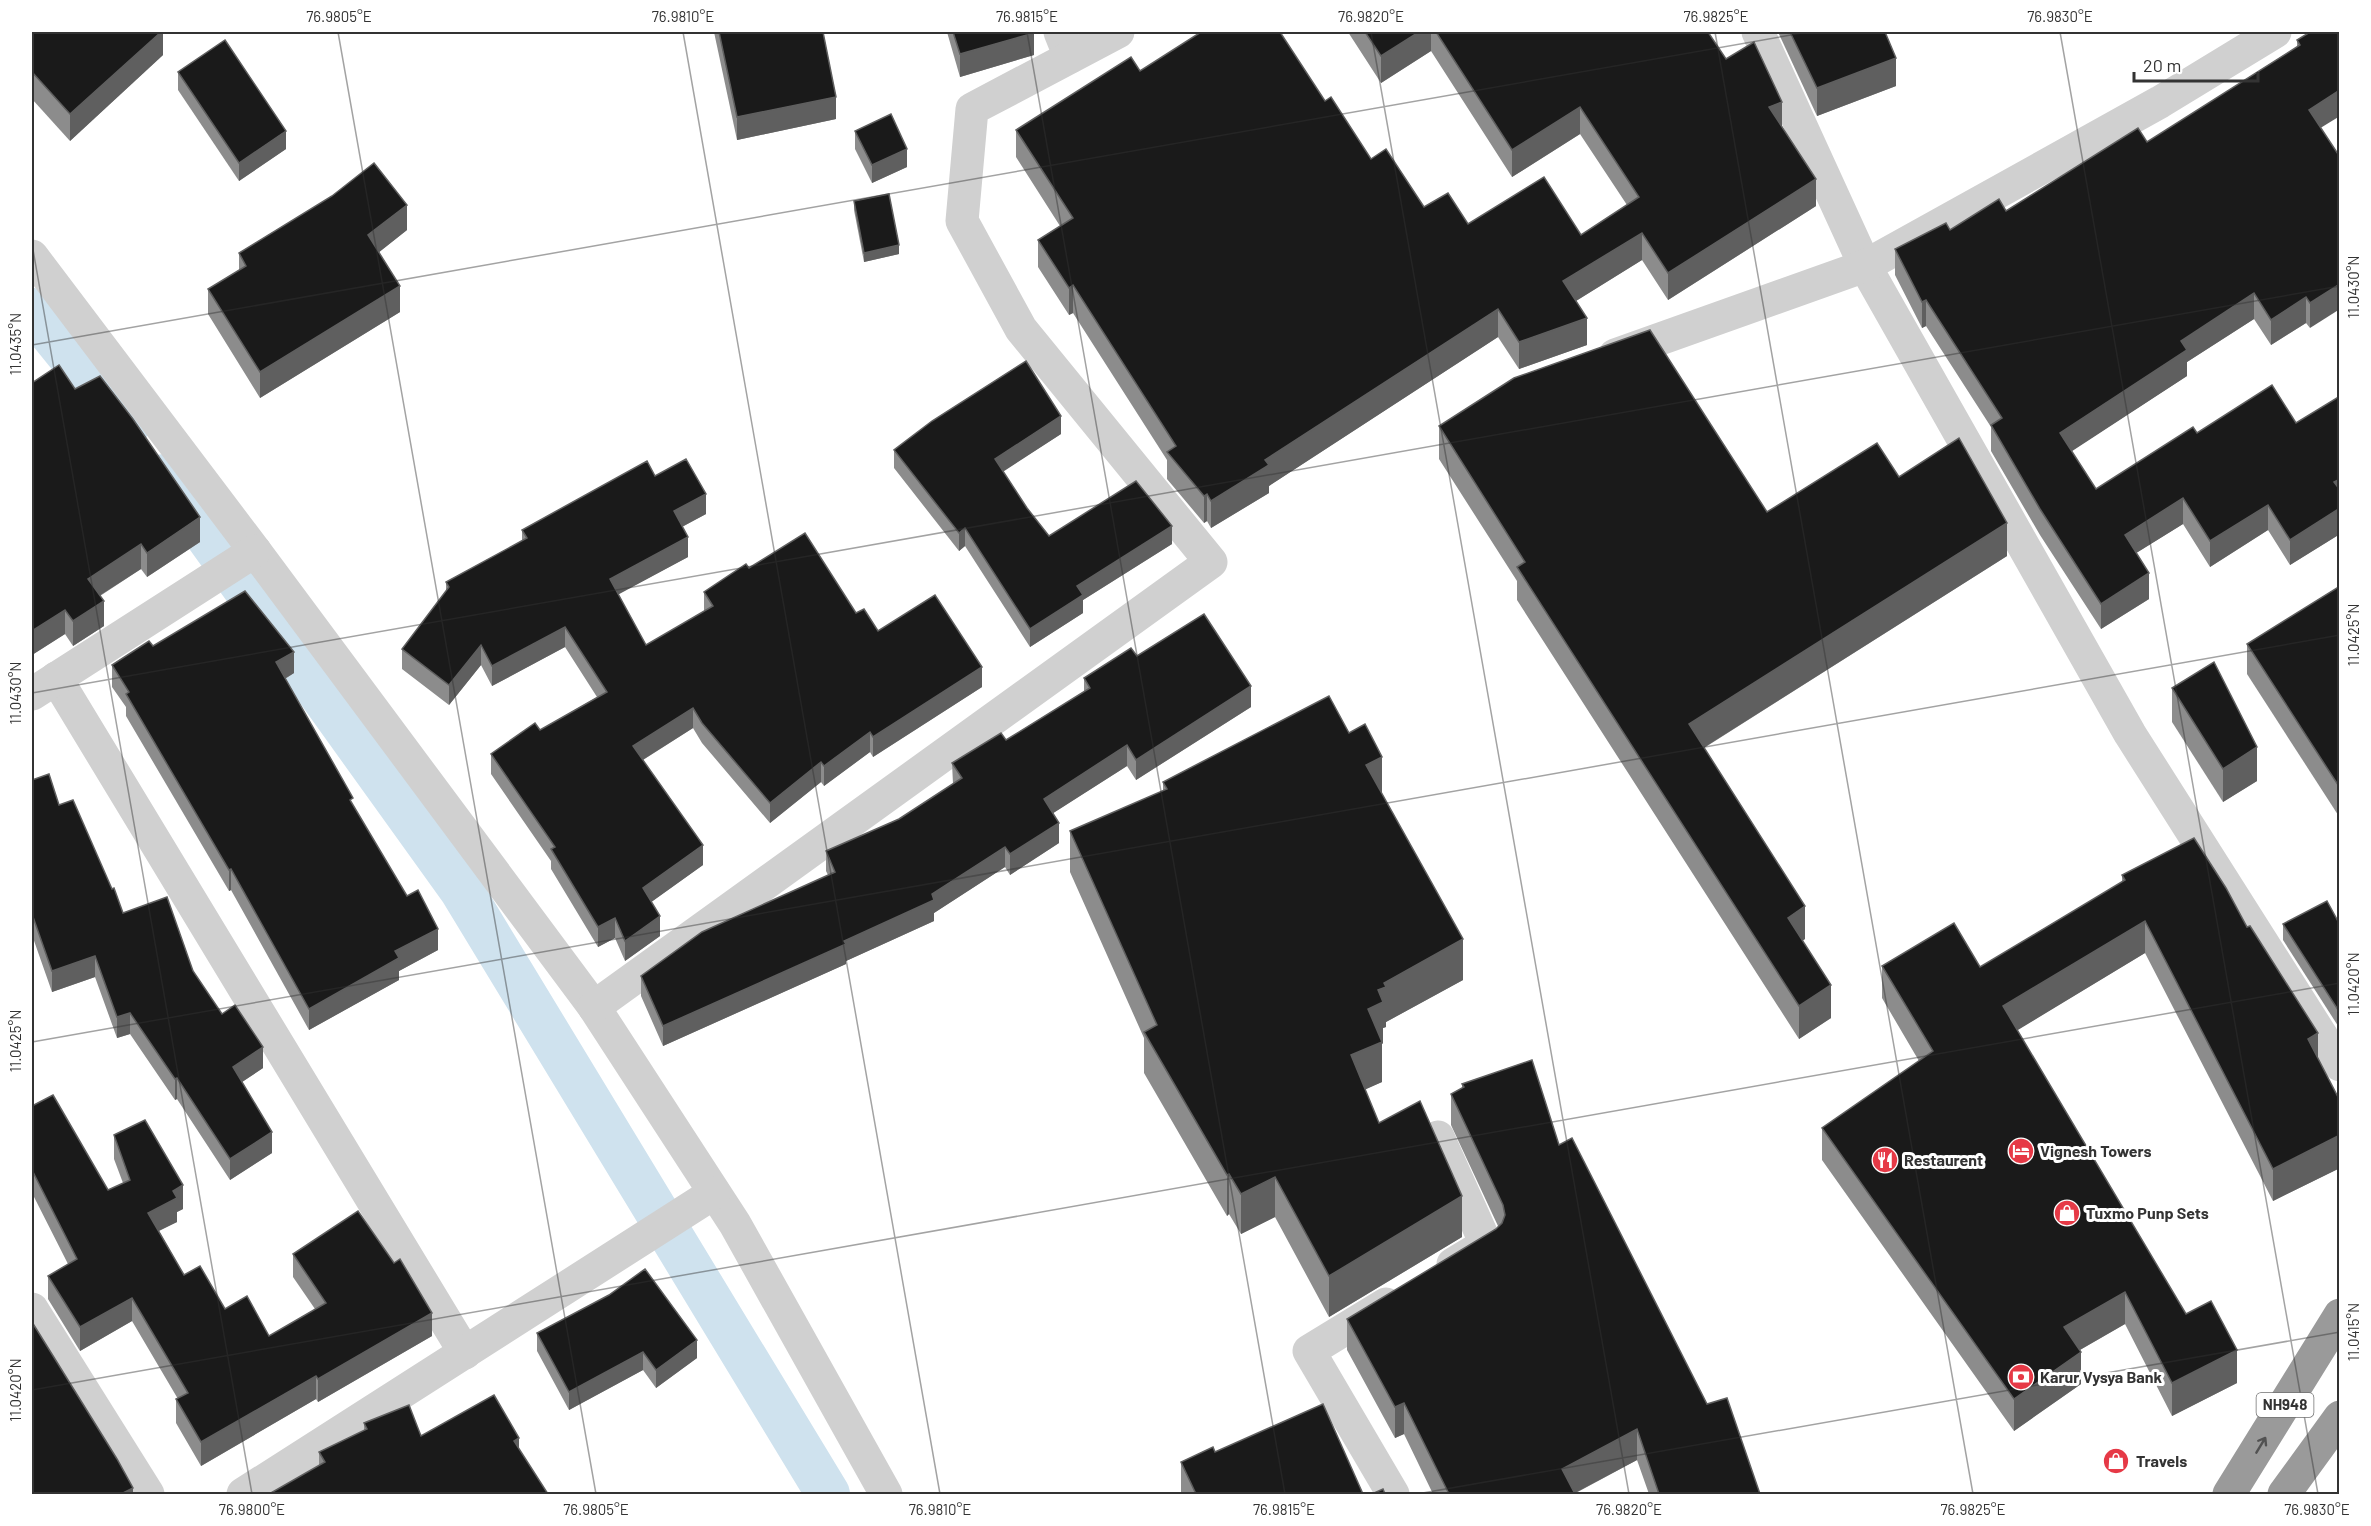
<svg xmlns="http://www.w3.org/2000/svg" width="2371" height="1526" viewBox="0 0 2371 1526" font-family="Barlow,sans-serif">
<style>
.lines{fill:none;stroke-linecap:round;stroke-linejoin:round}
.canal{stroke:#cfe2ee;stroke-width:44}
.minor{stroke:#d0d0d0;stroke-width:33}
.highway{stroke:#9a9a9a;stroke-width:33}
.wall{fill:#8c8c8c}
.shaded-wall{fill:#5f5f5f}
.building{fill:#1a1a1a;stroke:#5f5f5f;stroke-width:1.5}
.oneway{stroke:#525252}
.ticks{fill:none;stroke:#333;stroke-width:1.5;stroke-opacity:0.45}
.labels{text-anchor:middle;stroke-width:6;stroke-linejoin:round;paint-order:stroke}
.shield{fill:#fff;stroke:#707070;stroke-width:1.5}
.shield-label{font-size:15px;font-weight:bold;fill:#333}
.poi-label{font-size:16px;font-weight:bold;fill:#333;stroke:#fff;text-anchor:start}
.neatline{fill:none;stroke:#333;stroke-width:2}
.ticks-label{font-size:15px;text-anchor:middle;fill:#333}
</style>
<rect width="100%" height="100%" fill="#fff"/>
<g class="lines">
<g class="canal">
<path d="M 32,310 L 127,427"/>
<path d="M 164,476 L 462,891 L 828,1494"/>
</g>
<g class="minor">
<path d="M 1060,32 L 1070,57"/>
<path d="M 1758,32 L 1865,266 L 2130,734 L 2340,1065"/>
<path d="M 32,256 L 255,551 L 594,1007 L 735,1224 L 886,1494"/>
<path d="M 1615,355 L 1865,266 L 2160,102 L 2275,32"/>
<path d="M 56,678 L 465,1353"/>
<path d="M 32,694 L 255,551"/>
<path d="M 594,1007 L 1211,562 L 1021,329 L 962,221 L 972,109 L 1118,32"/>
<path d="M 1438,1137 L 1486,1244 L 1453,1264"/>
<path d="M 1386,1304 L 1309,1351 L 1393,1494"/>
<path d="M 32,1309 L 148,1494"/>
<path d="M 243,1494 L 714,1193"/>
</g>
<g class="highway">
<path d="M 2229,1494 L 2340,1315"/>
<path d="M 2284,1494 L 2340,1417"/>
</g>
</g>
<g class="wall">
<path d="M 32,32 L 163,32 L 163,55 L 70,141 L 32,99 Z"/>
<path d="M 714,32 L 823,32 L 836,119 L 737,140 Z"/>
<path d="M 947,32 L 1034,32 L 1034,55 L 960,77 Z"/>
<path d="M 1348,32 L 1708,32 L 1726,59 L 1782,126 L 1816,206 L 1668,300 L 1642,260 L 1576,301 L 1587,345 L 1519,369 L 1498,337 L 1269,486 L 1269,493 L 1211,528 L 1207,521 L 1204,523 L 1167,479 L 1167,460 L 1073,313 L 1069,315 L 1038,267 L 1038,240 L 1060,226 L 1016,157 L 1016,130 L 1140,71 L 1325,101 L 1371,159 L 1424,207 L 1468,224 L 1581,235 L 1627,205 L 1580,134 L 1512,177 L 1431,51 L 1381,83 Z"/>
<path d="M 1778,32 L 1885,32 L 1896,86 L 1817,116 Z"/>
<path d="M 2310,32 L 2321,128 L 2310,328 L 2306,323 L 2271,345 L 2254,319 L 2187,362 L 2187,376 L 2071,451 L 2096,489 L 2197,433 L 2296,423 L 2340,396 L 2340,534 L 2290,565 L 2268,530 L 2210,567 L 2183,524 L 2136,553 L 2149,599 L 2101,629 L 2040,535 L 1991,451 L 1991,427 L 1926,326 L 1922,328 L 1895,275 L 1895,249 L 2006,211 L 2147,142 L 2297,47 L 2297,40 Z"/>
<path d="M 178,72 L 286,149 L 239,181 L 178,90 Z"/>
<path d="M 855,131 L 907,167 L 872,183 L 855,149 Z"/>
<path d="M 854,201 L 899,254 L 864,262 L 854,210 Z"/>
<path d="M 407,230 L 379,252 L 400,312 L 260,398 L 208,314 L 208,289 L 239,270 L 239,253 Z"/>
<path d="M 32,383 L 75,389 L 200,542 L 147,577 L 141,569 L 100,596 L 104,626 L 73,646 L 65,634 L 32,655 Z"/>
<path d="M 1439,426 L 1767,512 L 1899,477 L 2007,556 L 1704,748 L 1805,939 L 1803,940 L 1831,1018 L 1799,1039 L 1517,600 L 1517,581 L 1439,459 Z"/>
<path d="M 1061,434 L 1003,471 L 1027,508 L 1049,536 L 1172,544 L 1083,600 L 1083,613 L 1030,647 L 965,546 L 959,551 L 894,468 L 894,450 Z"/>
<path d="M 655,476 L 706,514 L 682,527 L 688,557 L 618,594 L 646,645 L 704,611 L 704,592 L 749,568 L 856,613 L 878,631 L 982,687 L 873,757 L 870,752 L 824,786 L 821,782 L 770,823 L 702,743 L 693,728 L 643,760 L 703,865 L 651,902 L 660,936 L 625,961 L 615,938 L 598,947 L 551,869 L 551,861 L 491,774 L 491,754 L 540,730 L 597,697 L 565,647 L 492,686 L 481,665 L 449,705 L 402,669 L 402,649 L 446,591 L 446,582 L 522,541 L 522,530 Z"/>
<path d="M 2340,586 L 2340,818 L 2247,674 L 2247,644 Z"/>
<path d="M 153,646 L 294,673 L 285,679 L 353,806 L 438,950 L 399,971 L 399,980 L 309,1030 L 231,890 L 229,891 L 126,716 L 126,707 L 112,687 L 112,665 Z"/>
<path d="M 1137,656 L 1251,707 L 1136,780 L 1127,766 L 1053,813 L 1059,843 L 1010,875 L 1005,867 L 934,913 L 934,921 L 846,961 L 846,964 L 663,1046 L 641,996 L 641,976 L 828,875 L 826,871 L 826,851 L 899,819 L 953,784 L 952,763 L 1006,740 L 1084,692 L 1084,678 Z"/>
<path d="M 2172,688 L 2257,781 L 2223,802 L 2172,722 Z"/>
<path d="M 32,780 L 59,805 L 123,913 L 193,971 L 222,1014 L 263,1068 L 242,1082 L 272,1153 L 230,1180 L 177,1099 L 175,1100 L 130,1034 L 117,1038 L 95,977 L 52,992 L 32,935 Z"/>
<path d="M 1163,782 L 1382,794 L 1463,980 L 1386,1022 L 1386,1027 L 1383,1028 L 1383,1043 L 1382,1044 L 1382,1082 L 1365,1089 L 1379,1123 L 1462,1237 L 1329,1317 L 1275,1217 L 1241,1234 L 1229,1214 L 1227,1216 L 1144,1073 L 1144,1038 L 1070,872 L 1070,831 L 1163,791 Z"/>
<path d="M 2122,875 L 2247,927 L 2318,1059 L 2340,1101 L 2340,1168 L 2273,1201 L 2145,953 L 2017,1030 L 2186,1314 L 2237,1383 L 2172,1416 L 2125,1324 L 2080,1350 L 2081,1384 L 2014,1431 L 1822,1160 L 1822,1128 L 1919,1061 L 1882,998 L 1882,966 L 1980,967 L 2122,882 Z"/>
<path d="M 2283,924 L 2340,925 L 2340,1029 L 2283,940 Z"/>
<path d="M 1462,1084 L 1559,1145 L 1707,1404 L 1760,1494 L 1649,1494 L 1637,1460 L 1574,1494 L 1575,1494 L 1433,1494 L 1404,1434 L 1395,1438 L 1347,1350 L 1347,1319 L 1496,1229 L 1498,1226 L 1451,1125 L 1451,1094 L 1462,1088 Z"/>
<path d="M 32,1106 L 108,1190 L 123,1183 L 114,1159 L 114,1135 L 183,1209 L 177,1212 L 177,1222 L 159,1231 L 184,1275 L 225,1309 L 269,1336 L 315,1309 L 293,1277 L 293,1254 L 432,1336 L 318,1402 L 316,1399 L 201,1466 L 176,1423 L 176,1399 L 178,1399 L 132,1321 L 80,1351 L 48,1299 L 48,1276 L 68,1264 L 32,1193 Z"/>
<path d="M 537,1333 L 697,1358 L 656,1388 L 643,1370 L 569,1410 L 537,1351 Z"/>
<path d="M 364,1423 L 421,1436 L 519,1438 L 319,1465 L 319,1452 L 364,1431 Z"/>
<path d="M 1215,1452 L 1363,1494 L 1181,1494 L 1181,1462 Z"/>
</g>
<g class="shaded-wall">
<path d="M 161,32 L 163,32 L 163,55 L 70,141 L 70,114 Z"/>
<path d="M 1419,32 L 1431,32 L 1431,51 L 1381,83 L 1381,56 Z"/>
<path d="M 1034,33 L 1034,55 L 960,77 L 960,54 Z"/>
<path d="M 1896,58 L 1896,86 L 1817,116 L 1817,88 Z"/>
<path d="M 2340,90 L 2340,116 L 2309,135 L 2309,110 Z"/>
<path d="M 836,97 L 836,119 L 737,140 L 737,117 Z"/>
<path d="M 1782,102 L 1782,129 L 1769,107 Z"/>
<path d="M 1580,107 L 1580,134 L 1512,177 L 1512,150 Z"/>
<path d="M 286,131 L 286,149 L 239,181 L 239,163 Z"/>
<path d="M 907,149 L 907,167 L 872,183 L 872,165 Z"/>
<path d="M 1816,179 L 1816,206 L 1668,300 L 1668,273 Z"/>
<path d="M 407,205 L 407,230 L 368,261 L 368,235 Z"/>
<path d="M 1642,233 L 1642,260 L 1563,309 L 1563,281 Z"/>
<path d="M 899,245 L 899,254 L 864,262 L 864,253 Z"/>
<path d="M 2340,284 L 2340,309 L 2310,328 L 2310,303 Z"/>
<path d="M 1073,285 L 1073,313 L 1069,315 L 1069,288 Z"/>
<path d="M 400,286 L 400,312 L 260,398 L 260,372 Z"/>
<path d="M 2254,293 L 2254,319 L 2187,362 L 2187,376 L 2060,459 L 2060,433 L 2181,341 Z"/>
<path d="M 2306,297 L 2306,323 L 2271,345 L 2271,320 Z"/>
<path d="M 1926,300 L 1926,326 L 1922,328 L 1922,302 Z"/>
<path d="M 1498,309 L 1498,337 L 1269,486 L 1269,493 L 1211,528 L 1211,501 L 1265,460 Z"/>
<path d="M 1587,318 L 1587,345 L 1519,369 L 1519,342 Z"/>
<path d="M 1061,416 L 1061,434 L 995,477 L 995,459 Z"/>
<path d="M 2340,479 L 2340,504 L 2334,482 Z"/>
<path d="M 706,494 L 706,514 L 674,531 L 674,511 Z"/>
<path d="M 1207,494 L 1207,521 L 1204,523 L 1204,496 Z"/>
<path d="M 2183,498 L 2183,524 L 2125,560 L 2125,535 Z"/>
<path d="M 2268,505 L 2268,530 L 2210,567 L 2210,541 Z"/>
<path d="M 2340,508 L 2340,534 L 2290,565 L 2290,540 Z"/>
<path d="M 200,517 L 200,542 L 147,577 L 147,553 Z"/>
<path d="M 2007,523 L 2007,556 L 1689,757 L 1689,724 Z"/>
<path d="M 1172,526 L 1172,544 L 1083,600 L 1083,613 L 1030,647 L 1030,629 L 1077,586 Z"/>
<path d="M 965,528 L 965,546 L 959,551 L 959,533 Z"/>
<path d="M 688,537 L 688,557 L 610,599 L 610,579 Z"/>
<path d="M 141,544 L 141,569 L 88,603 L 88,579 Z"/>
<path d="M 2149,573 L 2149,599 L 2101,629 L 2101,604 Z"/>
<path d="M 104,601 L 104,626 L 73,646 L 73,621 Z"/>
<path d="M 65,610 L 65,634 L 32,655 L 32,631 Z"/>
<path d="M 565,627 L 565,647 L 492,686 L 492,666 Z"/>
<path d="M 481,645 L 481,665 L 449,705 L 449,685 Z"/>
<path d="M 294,652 L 294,673 L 276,684 L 276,662 Z"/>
<path d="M 982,667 L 982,687 L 873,757 L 873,737 Z"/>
<path d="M 1251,686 L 1251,707 L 1136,780 L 1136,760 Z"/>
<path d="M 693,708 L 693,728 L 633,766 L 633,746 Z"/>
<path d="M 870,732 L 870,752 L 824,786 L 824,766 Z"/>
<path d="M 1127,745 L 1127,766 L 1044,819 L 1044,799 Z"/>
<path d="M 2257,747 L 2257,781 L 2223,802 L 2223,769 Z"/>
<path d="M 1382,757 L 1382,797 L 1366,765 Z"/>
<path d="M 821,762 L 821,782 L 770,823 L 770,803 Z"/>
<path d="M 1059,823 L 1059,843 L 1010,875 L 1010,854 Z"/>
<path d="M 703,845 L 703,865 L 643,908 L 643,888 Z"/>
<path d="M 1005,847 L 1005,867 L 934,913 L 934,921 L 846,961 L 846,964 L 663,1046 L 663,1026 L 844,941 L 932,894 Z"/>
<path d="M 231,869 L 231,890 L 229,891 L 229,870 Z"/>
<path d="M 1805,906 L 1805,939 L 1788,950 L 1788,918 Z"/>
<path d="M 660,916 L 660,936 L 625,961 L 625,941 Z"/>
<path d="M 615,918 L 615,938 L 598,947 L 598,927 Z"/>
<path d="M 2145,921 L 2145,953 L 2003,1039 L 2003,1006 Z"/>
<path d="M 438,929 L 438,950 L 399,971 L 399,980 L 309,1030 L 309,1009 L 395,951 Z"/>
<path d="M 1463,939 L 1463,980 L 1386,1022 L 1386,1027 L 1383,1028 L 1383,1043 L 1382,1044 L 1382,1082 L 1351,1096 L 1351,1055 L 1368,1009 L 1378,990 L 1384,983 Z"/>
<path d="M 95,956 L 95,977 L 52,992 L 52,971 Z"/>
<path d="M 1831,985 L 1831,1018 L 1799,1039 L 1799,1006 Z"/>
<path d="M 130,1013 L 130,1034 L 117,1038 L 117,1017 Z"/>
<path d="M 2318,1033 L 2318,1065 L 2308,1039 Z"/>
<path d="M 263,1047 L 263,1068 L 233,1088 L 233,1067 Z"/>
<path d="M 177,1078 L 177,1099 L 175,1100 L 175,1079 Z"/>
<path d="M 272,1132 L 272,1153 L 230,1180 L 230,1159 Z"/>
<path d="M 2340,1135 L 2340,1168 L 2273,1201 L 2273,1169 Z"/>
<path d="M 1229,1174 L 1229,1214 L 1227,1216 L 1227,1175 Z"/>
<path d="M 1275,1177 L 1275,1217 L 1241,1234 L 1241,1194 Z"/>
<path d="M 183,1185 L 183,1209 L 177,1212 L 177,1222 L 148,1236 L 148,1213 L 173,1191 Z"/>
<path d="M 1462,1196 L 1462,1237 L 1329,1317 L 1329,1276 Z"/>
<path d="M 2125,1292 L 2125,1324 L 2064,1359 L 2064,1327 Z"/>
<path d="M 132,1298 L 132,1321 L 80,1351 L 80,1327 Z"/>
<path d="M 432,1313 L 432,1336 L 318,1402 L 318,1379 Z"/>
<path d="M 697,1340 L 697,1358 L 656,1388 L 656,1370 Z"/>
<path d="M 2237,1350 L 2237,1383 L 2172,1416 L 2172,1383 Z"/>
<path d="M 643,1352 L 643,1370 L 569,1410 L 569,1392 Z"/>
<path d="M 2081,1352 L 2081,1384 L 2014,1431 L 2014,1399 Z"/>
<path d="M 316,1376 L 316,1399 L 201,1466 L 201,1442 Z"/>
<path d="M 1404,1403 L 1404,1434 L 1395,1438 L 1395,1407 Z"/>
<path d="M 1637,1429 L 1637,1460 L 1573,1494 L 1562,1469 Z"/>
<path d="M 519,1438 L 519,1470 L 514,1441 Z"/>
<path d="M 133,1488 L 133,1494 L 121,1494 Z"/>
</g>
<g class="building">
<path d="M 32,32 L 161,32 L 70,114 L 32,72 Z"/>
<path d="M 719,32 L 823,32 L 836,97 L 737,117 Z"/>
<path d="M 953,32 L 1034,32 L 1034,33 L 960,54 Z"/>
<path d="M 1201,32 L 1280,32 L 1325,101 L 1331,97 L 1371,159 L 1386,149 L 1424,207 L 1448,193 L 1468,224 L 1544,177 L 1581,235 L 1639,197 L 1580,107 L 1512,150 L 1436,32 L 1708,32 L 1726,59 L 1754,42 L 1782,102 L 1769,107 L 1816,179 L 1668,273 L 1642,233 L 1563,281 L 1587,318 L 1519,342 L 1498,309 L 1265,460 L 1269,465 L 1211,501 L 1207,494 L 1204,496 L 1167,452 L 1176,446 L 1073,285 L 1069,288 L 1038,240 L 1073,218 L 1016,130 L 1131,57 L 1140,71 Z"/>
<path d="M 1365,32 L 1419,32 L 1381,56 Z"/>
<path d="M 1790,32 L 1885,32 L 1896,58 L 1817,88 Z"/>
<path d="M 2310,32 L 2340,32 L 2340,90 L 2309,110 L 2340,157 L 2340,284 L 2310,303 L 2306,297 L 2271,320 L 2254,293 L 2181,341 L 2187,350 L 2060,433 L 2096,489 L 2193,427 L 2197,433 L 2272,385 L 2296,423 L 2340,396 L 2340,479 L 2334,482 L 2340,490 L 2340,508 L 2290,540 L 2268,505 L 2210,541 L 2183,498 L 2125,535 L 2149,573 L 2101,604 L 2040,509 L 1991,425 L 2002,418 L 1926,300 L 1922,302 L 1895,249 L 1946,223 L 1950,230 L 1999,199 L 2006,211 L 2138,128 L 2147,142 L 2300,45 L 2297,40 Z"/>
<path d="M 225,40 L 286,131 L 239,163 L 178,72 Z"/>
<path d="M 891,114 L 907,149 L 872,165 L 855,131 Z"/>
<path d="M 374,163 L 407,205 L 368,235 L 400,286 L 260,372 L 208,289 L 246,266 L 239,253 L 332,196 Z"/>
<path d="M 889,194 L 899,245 L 864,253 L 854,201 Z"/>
<path d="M 1650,330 L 1767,512 L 1877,443 L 1899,477 L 1959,438 L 2007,523 L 1689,724 L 1805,906 L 1788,918 L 1831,985 L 1799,1006 L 1517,567 L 1525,562 L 1439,426 L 1514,378 Z"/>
<path d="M 1026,361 L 1061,416 L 995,459 L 1027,508 L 1049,536 L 1136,481 L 1172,526 L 1077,586 L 1083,595 L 1030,629 L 965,528 L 959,533 L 894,450 L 932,421 Z"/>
<path d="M 59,365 L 75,389 L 100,376 L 133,419 L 200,517 L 147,553 L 141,544 L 88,579 L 104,601 L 73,621 L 65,610 L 32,631 L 32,383 Z"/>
<path d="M 686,459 L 706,494 L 674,511 L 688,537 L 610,579 L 646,645 L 713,606 L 704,592 L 746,564 L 749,568 L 805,533 L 856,613 L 864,609 L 878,631 L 935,595 L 982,667 L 873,737 L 870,732 L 824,766 L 821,762 L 770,803 L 702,723 L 693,708 L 633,746 L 703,845 L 643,888 L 660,916 L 625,941 L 615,918 L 598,927 L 551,849 L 555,847 L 491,754 L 535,723 L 540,730 L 607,692 L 565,627 L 492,666 L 481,645 L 449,685 L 402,649 L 449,587 L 446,582 L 527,538 L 522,530 L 647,461 L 655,476 Z"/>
<path d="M 2340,586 L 2340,788 L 2247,644 Z"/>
<path d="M 245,591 L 294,652 L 276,662 L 353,798 L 350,800 L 407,896 L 418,890 L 438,929 L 395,951 L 399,958 L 309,1009 L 231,869 L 229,870 L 126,694 L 129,692 L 112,665 L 149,641 L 153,646 Z"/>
<path d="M 1204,614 L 1251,686 L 1136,760 L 1127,745 L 1044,799 L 1059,823 L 1010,854 L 1005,847 L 932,894 L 934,900 L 844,941 L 846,944 L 663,1026 L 641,976 L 702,932 L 835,872 L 826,851 L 899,819 L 962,778 L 952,763 L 1001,733 L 1006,740 L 1090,688 L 1084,678 L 1131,648 L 1137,656 Z"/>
<path d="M 2214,662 L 2257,747 L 2223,769 L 2172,688 Z"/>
<path d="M 1329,696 L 1349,733 L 1365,724 L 1382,757 L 1366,765 L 1463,939 L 1384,983 L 1386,987 L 1378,990 L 1383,1002 L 1368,1009 L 1382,1042 L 1351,1055 L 1379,1123 L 1420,1101 L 1462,1196 L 1329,1276 L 1275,1177 L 1241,1194 L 1229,1174 L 1227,1175 L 1144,1032 L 1157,1025 L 1070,831 L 1167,789 L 1163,782 Z"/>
<path d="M 49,774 L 59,805 L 73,800 L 112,889 L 114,888 L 123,913 L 167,897 L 193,971 L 222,1014 L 235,1005 L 263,1047 L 233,1067 L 272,1132 L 230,1159 L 177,1078 L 175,1079 L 130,1013 L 117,1017 L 95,956 L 52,971 L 32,914 L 32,780 Z"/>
<path d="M 2194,838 L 2226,888 L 2247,927 L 2250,926 L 2318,1033 L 2308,1039 L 2340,1101 L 2340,1135 L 2273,1169 L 2145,921 L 2003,1006 L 2186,1314 L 2211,1301 L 2237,1350 L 2172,1383 L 2125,1292 L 2064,1327 L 2081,1352 L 2014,1399 L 1822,1128 L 1933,1051 L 1882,966 L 1954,923 L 1980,967 L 2125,880 L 2122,875 Z"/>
<path d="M 2327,901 L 2340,925 L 2340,1013 L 2283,924 Z"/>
<path d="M 1532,1060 L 1559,1145 L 1572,1138 L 1707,1404 L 1727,1398 L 1760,1494 L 1659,1494 L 1637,1429 L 1562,1469 L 1575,1494 L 1449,1494 L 1404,1403 L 1395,1407 L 1347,1319 L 1496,1229 L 1502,1223 L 1505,1215 L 1503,1205 L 1451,1094 L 1464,1087 L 1462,1084 Z"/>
<path d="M 53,1095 L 108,1190 L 130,1180 L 114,1135 L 145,1120 L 183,1185 L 173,1191 L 177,1198 L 148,1213 L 184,1275 L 200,1266 L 225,1309 L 247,1296 L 269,1336 L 326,1303 L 293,1254 L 358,1211 L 394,1263 L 400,1259 L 432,1313 L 318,1379 L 316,1376 L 201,1442 L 176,1399 L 188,1393 L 132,1298 L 80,1327 L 48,1276 L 77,1259 L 32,1170 L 32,1106 Z"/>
<path d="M 645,1269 L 697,1340 L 656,1370 L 643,1352 L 569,1392 L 537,1333 L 609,1295 Z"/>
<path d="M 32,1322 L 117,1459 L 133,1488 L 121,1494 L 32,1494 Z"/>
<path d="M 494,1395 L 519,1438 L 514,1441 L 548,1494 L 269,1494 L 325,1462 L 319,1452 L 367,1429 L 364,1423 L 409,1405 L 421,1436 Z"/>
<path d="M 1323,1404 L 1363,1494 L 1196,1494 L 1181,1462 L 1213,1447 L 1215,1452 Z"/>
<path d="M 1383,1489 L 1385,1494 L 1372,1494 Z"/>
</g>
<defs><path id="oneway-shaft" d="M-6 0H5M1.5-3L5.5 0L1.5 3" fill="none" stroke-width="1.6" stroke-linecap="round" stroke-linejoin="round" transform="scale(1.5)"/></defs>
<use class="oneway" href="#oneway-shaft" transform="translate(2261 1445) rotate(-59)"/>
<path class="ticks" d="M 338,32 L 596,1494M 683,32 L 940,1494M 1027,32 L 1285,1494M 1371,32 L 1629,1494M 1715,32 L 1973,1494M 2060,32 L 2318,1494M 32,244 L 252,1494M 32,345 L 1808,32M 32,693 L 2340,286M 32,1042 L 2340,635M 32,1390 L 2340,983M 1417,1494 L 2340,1332"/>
<defs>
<g id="hotel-disc" transform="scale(1.35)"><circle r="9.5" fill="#e63946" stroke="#fff"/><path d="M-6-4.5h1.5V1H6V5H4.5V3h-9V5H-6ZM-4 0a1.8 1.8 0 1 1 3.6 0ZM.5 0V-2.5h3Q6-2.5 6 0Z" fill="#fff"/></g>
<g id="restaurant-disc" transform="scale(1.35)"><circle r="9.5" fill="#e63946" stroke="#fff"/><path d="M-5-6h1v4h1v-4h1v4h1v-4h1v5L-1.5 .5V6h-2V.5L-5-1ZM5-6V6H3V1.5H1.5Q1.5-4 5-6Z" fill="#fff"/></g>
<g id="shop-disc" transform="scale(1.35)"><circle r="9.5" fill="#e63946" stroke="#fff"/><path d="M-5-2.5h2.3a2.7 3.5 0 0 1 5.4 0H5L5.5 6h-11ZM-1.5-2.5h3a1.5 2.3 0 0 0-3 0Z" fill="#fff"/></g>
<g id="bank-disc" transform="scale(1.35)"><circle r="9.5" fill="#e63946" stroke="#fff"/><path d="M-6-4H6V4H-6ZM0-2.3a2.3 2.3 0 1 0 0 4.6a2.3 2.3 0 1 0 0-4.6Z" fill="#fff"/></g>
</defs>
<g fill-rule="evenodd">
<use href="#hotel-disc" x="2021" y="1151"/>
<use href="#restaurant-disc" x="1885" y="1160"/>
<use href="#shop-disc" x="2067" y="1213"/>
<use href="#bank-disc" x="2021" y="1377"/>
<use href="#shop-disc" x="2116" y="1461"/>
</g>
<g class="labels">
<rect class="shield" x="2256.5" y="1393" width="57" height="24" rx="4.5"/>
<g class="shield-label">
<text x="2285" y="1410">NH948</text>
</g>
<g class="poi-label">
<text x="2040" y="1157">Vignesh Towers</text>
<text x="1904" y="1166">Restaurent</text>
<text x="2086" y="1219">Tuxmo Punp Sets</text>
<text x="2040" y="1383">Karur Vysya Bank</text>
<text x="2136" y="1467">Travels</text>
</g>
</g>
<rect width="2371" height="1526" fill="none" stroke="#ffffff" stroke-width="66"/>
<path d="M2134 72v9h124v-9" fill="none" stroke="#333333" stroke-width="3"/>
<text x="2143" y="72" font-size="18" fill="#333333" stroke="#ffffff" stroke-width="4.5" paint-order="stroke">20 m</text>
<rect x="33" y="33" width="2305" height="1460" class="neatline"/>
<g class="ticks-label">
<text x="339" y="22">76.9805°E</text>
<text x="683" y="22">76.9810°E</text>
<text x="1027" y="22">76.9815°E</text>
<text x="1371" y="22">76.9820°E</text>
<text x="1716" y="22">76.9825°E</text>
<text x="2060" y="22">76.9830°E</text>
<text transform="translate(2354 287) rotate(-90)" y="5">11.0430°N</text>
<text transform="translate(16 344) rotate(-90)" y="5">11.0435°N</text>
<text transform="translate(2354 635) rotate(-90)" y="5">11.0425°N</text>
<text transform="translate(16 693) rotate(-90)" y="5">11.0430°N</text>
<text transform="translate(2354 984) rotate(-90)" y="5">11.0420°N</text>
<text transform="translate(16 1041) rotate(-90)" y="5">11.0425°N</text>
<text transform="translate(2354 1332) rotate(-90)" y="5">11.0415°N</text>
<text transform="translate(16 1390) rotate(-90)" y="5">11.0420°N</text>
<text x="252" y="1515">76.9800°E</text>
<text x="596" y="1515">76.9805°E</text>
<text x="940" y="1515">76.9810°E</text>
<text x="1284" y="1515">76.9815°E</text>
<text x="1629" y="1515">76.9820°E</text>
<text x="1973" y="1515">76.9825°E</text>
<text x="2317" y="1515">76.9830°E</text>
</g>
</svg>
